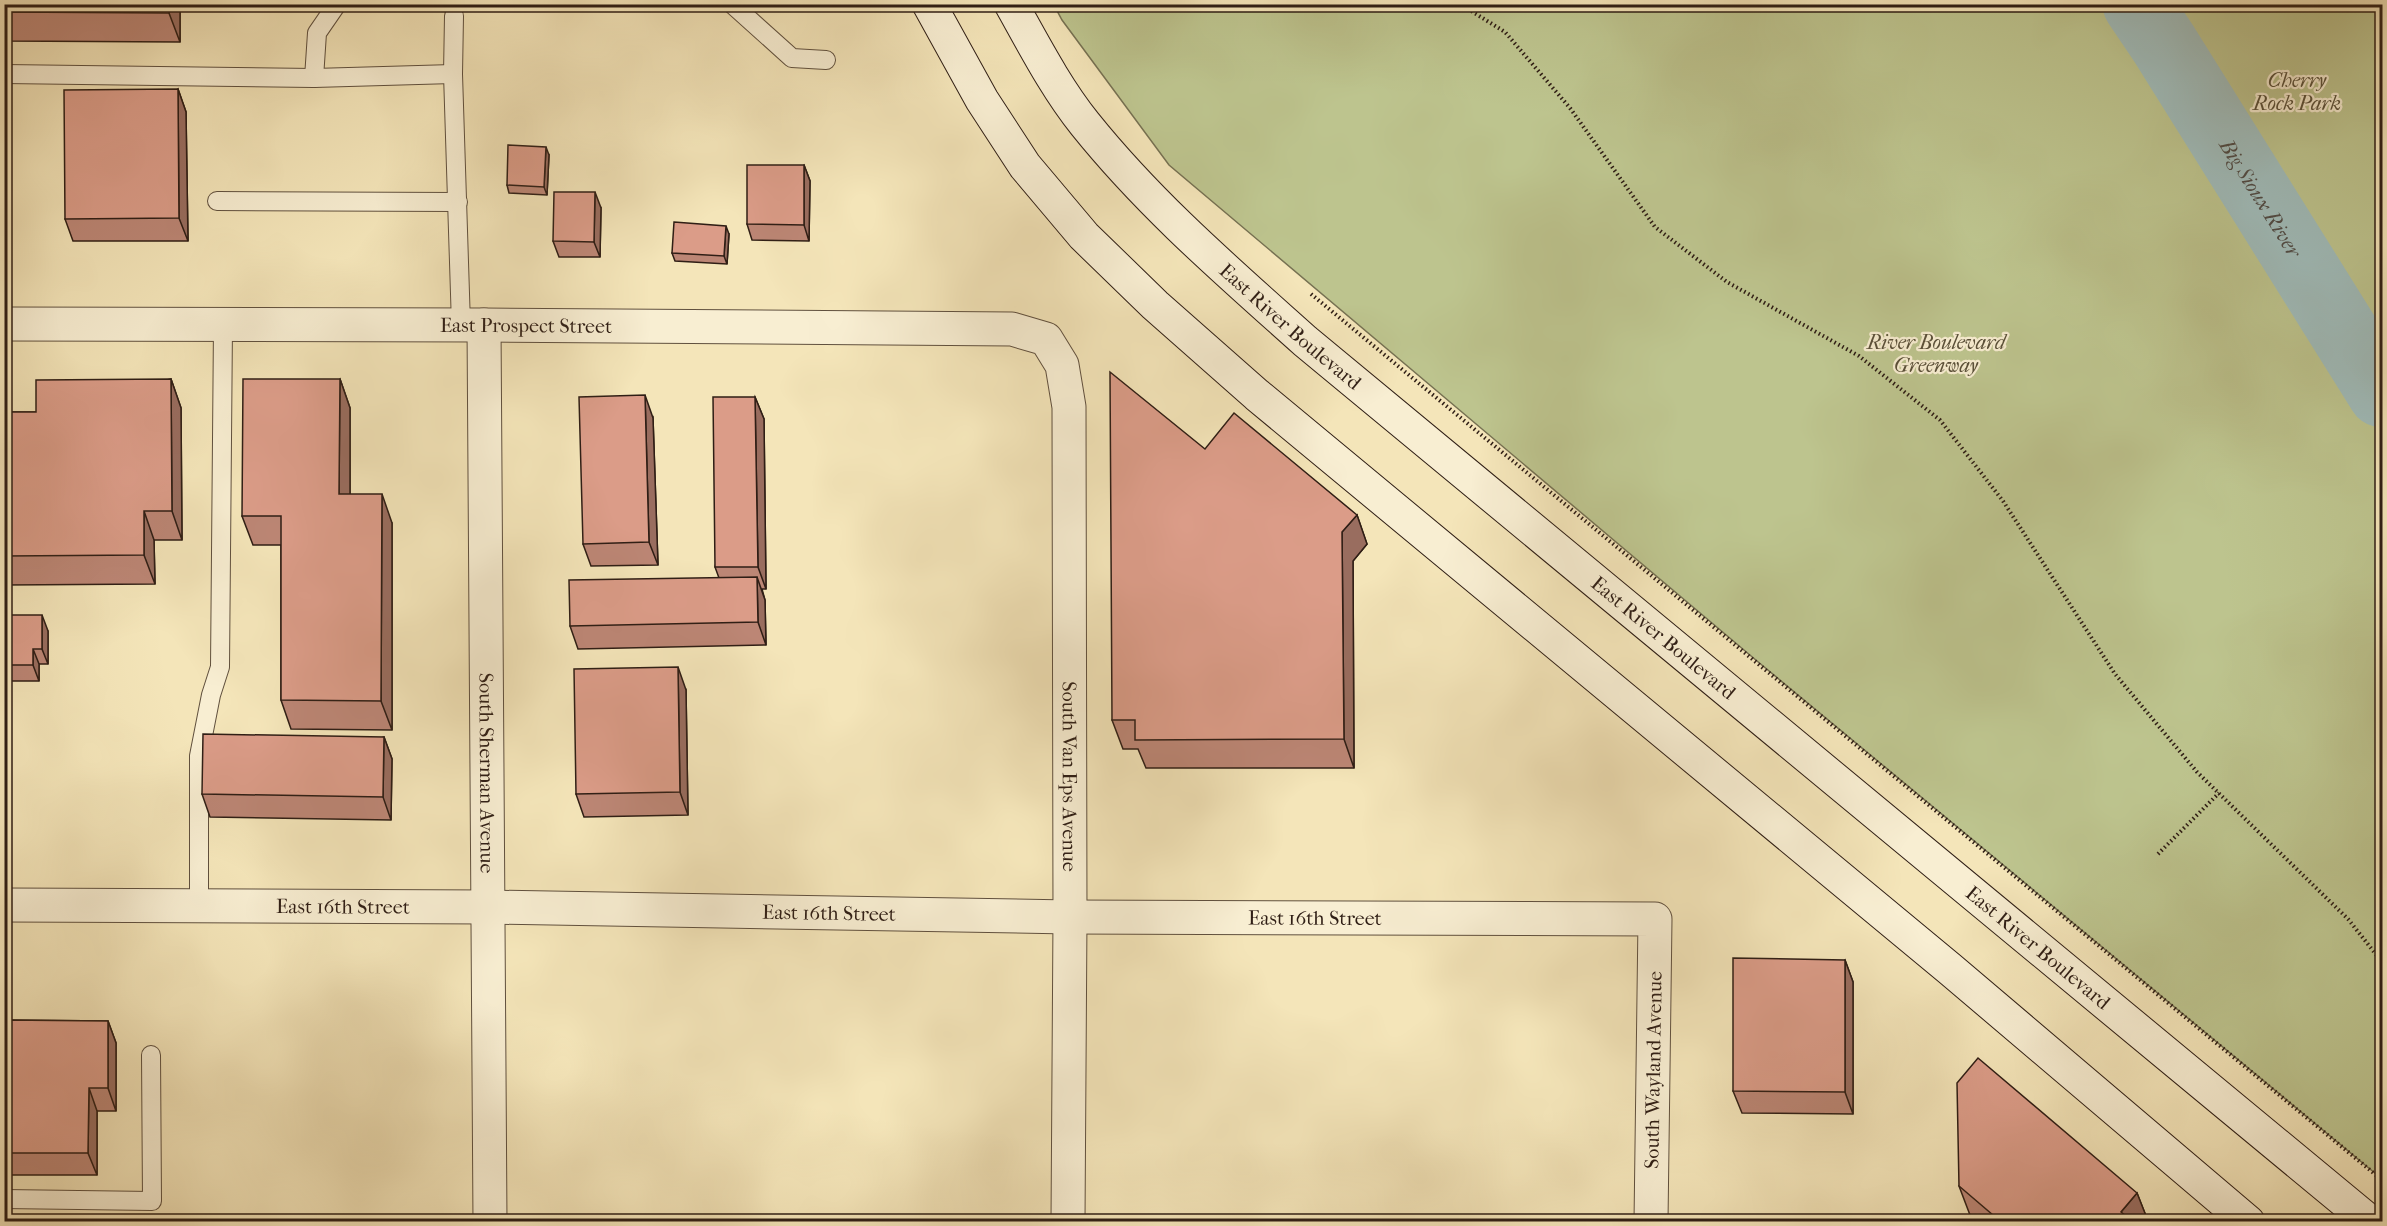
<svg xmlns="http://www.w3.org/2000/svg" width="2387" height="1226" viewBox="0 0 2387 1226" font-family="'IM FELL French Canon',serif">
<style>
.green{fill:#bdc48e;stroke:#767152;stroke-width:1.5}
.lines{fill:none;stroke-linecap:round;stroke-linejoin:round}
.river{stroke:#a0bcba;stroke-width:69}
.lane-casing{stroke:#60503e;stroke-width:20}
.street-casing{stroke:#60503e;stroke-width:35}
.secondary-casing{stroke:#2f1e15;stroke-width:35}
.path{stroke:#2f1e15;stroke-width:4;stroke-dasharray:1.5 3;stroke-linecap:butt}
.lane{stroke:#f8eed2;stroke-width:18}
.street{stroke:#f8eed2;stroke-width:33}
.secondary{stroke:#f8eed2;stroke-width:33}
.wall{fill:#bc8675;stroke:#2f1e15;stroke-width:1.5}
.shaded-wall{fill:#996d5f;stroke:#2f1e15;stroke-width:1.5}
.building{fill:#db9c88;stroke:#2f1e15;stroke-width:1.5}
.labels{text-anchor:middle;stroke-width:4.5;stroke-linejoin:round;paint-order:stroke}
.park-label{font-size:20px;font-style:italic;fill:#5a5039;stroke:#f8eed2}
.street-label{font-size:20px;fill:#2f1e15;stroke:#f8eed2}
.water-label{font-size:21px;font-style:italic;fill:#514d47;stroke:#f8eed2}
</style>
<rect width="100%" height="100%" fill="#f4e5b9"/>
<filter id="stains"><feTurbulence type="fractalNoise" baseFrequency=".00333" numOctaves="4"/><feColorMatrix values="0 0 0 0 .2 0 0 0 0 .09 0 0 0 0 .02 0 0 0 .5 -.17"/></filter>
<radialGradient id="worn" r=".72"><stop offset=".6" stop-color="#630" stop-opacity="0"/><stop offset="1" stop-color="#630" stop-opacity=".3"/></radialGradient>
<path class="green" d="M 1054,5 L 2122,5 L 2372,377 L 2164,44 L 2137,5 L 2382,5 L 2382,1179 L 1757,661 L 1169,165 L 1062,20 Z"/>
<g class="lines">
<path class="river" id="s1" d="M 2137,4 L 2164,44 L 2382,393"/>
<g class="lane-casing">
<g id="lane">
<path d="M 732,4 L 792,58 L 826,60"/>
<path d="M 454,16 L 453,74 L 461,325"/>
<path d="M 4,74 L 314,78 L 453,74"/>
<path d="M 314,78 L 317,33 L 337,4"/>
<path d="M 217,201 L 458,202"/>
<path d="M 199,906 L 199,756 L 211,695 L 220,667 L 223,325"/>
<path d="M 4,1199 L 152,1201 L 151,1055"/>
</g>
</g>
<g class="street-casing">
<g id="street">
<path id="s2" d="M 4,324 L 484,325 L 1012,329 L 1046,339 L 1062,365 L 1069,407 L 1070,917 L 1068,1222"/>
<path id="s3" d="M 484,325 L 490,1222"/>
<path id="s4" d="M 4,905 L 488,907 L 1070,917 L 1655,919 L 1651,1222"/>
</g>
</g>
<g class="secondary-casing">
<g id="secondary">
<path d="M 929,4 L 982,100 L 1025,166 L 1084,236 L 1155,305 L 1257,395 L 1950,969 L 2248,1222"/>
<path id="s5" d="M 1011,4 C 1034,45 1056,88 1085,124 C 1150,205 1228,272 1305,341 L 2370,1222"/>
</g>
</g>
<g class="path">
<path d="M 1460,4 L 1505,32 L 1570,108 L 1655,227 L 1727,282 L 1859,356 L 1940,420 L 2003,501 L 2115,674 L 2197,772 L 2348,919 L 2382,962"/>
<path d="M 1311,294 L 2382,1180"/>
<path d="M 2158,854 L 2219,793"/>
</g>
<use href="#lane" class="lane"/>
<use href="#street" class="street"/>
<use href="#secondary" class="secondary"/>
</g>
<g class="wall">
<path d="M 4,4 L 180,4 L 180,42 L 4,41 Z"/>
<path d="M 178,89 L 186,112 L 188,241 L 73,241 L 65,219 Z"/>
<path d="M 549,155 L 547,195 L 509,193 L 507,185 Z"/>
<path d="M 804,165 L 810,181 L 809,241 L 752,240 L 747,224 Z"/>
<path d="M 601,208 L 600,257 L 559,257 L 553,241 Z"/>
<path d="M 729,234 L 727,264 L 675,261 L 672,253 Z"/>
<path d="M 171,379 L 181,408 L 182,540 L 154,540 L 155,584 L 4,585 L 4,412 L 36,412 Z"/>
<path d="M 340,379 L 350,408 L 350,494 L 392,523 L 392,730 L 291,729 L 281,700 L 281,545 L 253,545 L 242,516 Z"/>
<path d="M 755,397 L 764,419 L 766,589 L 762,589 L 765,600 L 766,645 L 578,649 L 570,626 L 719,578 L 715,567 Z"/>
<path d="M 653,418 L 658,565 L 591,566 L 583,544 Z"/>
<path d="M 1357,515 L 1367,544 L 1353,561 L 1354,768 L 1146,768 L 1138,749 L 1123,749 L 1112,720 Z"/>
<path d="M 4,615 L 48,631 L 48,664 L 39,664 L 39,681 L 4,681 Z"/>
<path d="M 686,690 L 688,815 L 584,817 L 576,794 Z"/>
<path d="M 384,737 L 392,759 L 391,820 L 210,817 L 202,794 Z"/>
<path d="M 1845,960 L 1853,982 L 1853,1114 L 1742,1113 L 1733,1091 Z"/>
<path d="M 4,1020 L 108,1021 L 116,1043 L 116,1111 L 97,1111 L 97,1175 L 4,1175 Z"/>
<path d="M 1959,1186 L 2137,1193 L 2148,1221 L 1977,1221 L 1970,1215 Z"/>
</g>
<g class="shaded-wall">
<path d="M 169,4 L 180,4 L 180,42 L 169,13 Z"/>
<path d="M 178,89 L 186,112 L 188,241 L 179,218 Z"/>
<path d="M 546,147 L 549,155 L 547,195 L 544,187 Z"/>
<path d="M 804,165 L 810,181 L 809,241 L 804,225 Z"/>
<path d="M 595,192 L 601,208 L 600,257 L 594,242 Z"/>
<path d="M 726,226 L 729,234 L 727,264 L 724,256 Z"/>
<path d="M 171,379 L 181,408 L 182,540 L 172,511 Z"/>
<path d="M 340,379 L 350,408 L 350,523 L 339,494 Z"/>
<path d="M 645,395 L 653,418 L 658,565 L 649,542 Z"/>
<path d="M 755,397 L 764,419 L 766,589 L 758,567 Z"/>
<path d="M 382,494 L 392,523 L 392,730 L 381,701 Z"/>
<path d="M 144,511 L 154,540 L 155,584 L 144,555 Z"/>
<path d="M 1357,515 L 1367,544 L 1353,561 L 1354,768 L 1344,739 L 1342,532 Z"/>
<path d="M 757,577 L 765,600 L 766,645 L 758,622 Z"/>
<path d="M 42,615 L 48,631 L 48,664 L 42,649 Z"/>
<path d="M 33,649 L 39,664 L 39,681 L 33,665 Z"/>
<path d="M 678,667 L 686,690 L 688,815 L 680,792 Z"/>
<path d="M 384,737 L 392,759 L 391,820 L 383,797 Z"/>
<path d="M 1845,960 L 1853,982 L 1853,1114 L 1845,1092 Z"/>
<path d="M 108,1021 L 116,1043 L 116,1111 L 108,1088 Z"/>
<path d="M 89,1088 L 97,1111 L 97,1175 L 88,1153 Z"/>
<path d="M 2137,1193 L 2148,1221 L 2124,1221 L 2121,1212 Z"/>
</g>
<g class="building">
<path d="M 4,4 L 169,4 L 169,13 L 4,12 Z"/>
<path d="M 178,89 L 179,218 L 65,219 L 64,90 Z"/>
<path d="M 508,145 L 546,147 L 544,187 L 507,185 Z"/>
<path d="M 747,165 L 804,165 L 804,225 L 747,224 Z"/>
<path d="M 554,192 L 595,192 L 594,242 L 553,241 Z"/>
<path d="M 674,222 L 726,226 L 724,256 L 672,253 Z"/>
<path d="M 1110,372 L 1205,449 L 1234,413 L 1357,515 L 1342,532 L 1344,739 L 1135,740 L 1135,720 L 1112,720 Z"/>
<path d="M 171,379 L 172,511 L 144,511 L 144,555 L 4,556 L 4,412 L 36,412 L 36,380 Z"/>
<path d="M 243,379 L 340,379 L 339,494 L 382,494 L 381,701 L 281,700 L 281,516 L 242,516 Z"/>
<path d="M 645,395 L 649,542 L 583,544 L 579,397 Z"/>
<path d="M 713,397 L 755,397 L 758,567 L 715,567 Z"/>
<path d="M 757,577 L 758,622 L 570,626 L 569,580 Z"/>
<path d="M 4,615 L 42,615 L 42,649 L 33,649 L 33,665 L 4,665 Z"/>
<path d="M 678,667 L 680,792 L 576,794 L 574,669 Z"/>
<path d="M 203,734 L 384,737 L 383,797 L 202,794 Z"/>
<path d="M 1733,958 L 1845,960 L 1845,1092 L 1733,1091 Z"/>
<path d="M 4,1020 L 108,1021 L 108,1088 L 89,1088 L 88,1153 L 4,1153 Z"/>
<path d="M 1978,1058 L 2137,1193 L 2121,1212 L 2132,1221 L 2000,1221 L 1959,1186 L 1957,1083 Z"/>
</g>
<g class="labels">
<g class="park-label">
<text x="2297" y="87">Cherry<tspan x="2297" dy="23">Rock Park</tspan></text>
<text x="1936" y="349">River Boulevard<tspan x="1936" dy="23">Greenway</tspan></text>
</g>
<g class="street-label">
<text dy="7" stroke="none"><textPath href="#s2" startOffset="522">East Prospect Street</textPath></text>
<text dy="7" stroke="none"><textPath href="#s5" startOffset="430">East River Boulevard</textPath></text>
<text dy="7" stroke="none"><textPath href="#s5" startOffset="916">East River Boulevard</textPath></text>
<text dy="7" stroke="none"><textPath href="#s3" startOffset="448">South Sherman Avenue</textPath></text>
<text dy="7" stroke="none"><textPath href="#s2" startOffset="1486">South Van Eps Avenue</textPath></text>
<text dy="7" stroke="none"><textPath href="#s4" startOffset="339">East 16th Street</textPath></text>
<text dy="7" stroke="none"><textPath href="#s4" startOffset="825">East 16th Street</textPath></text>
<text dy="7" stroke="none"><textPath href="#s4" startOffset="1311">East 16th Street</textPath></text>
<text dy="7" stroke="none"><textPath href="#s5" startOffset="1402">East River Boulevard</textPath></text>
<text transform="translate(1653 1070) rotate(-89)" y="7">South Wayland Avenue</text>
</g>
<g class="water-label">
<text dy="7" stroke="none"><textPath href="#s1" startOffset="230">Big Sioux River</textPath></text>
</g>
</g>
<rect width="2387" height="1226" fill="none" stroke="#f4e5b9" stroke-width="24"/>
<rect x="6" y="6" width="2375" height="1214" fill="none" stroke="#2f1e15" stroke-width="3"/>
<rect x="12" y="12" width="2363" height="1202" fill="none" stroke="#2f1e15" stroke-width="1.5"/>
<rect width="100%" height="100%" filter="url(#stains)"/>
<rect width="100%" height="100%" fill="url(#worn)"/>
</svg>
